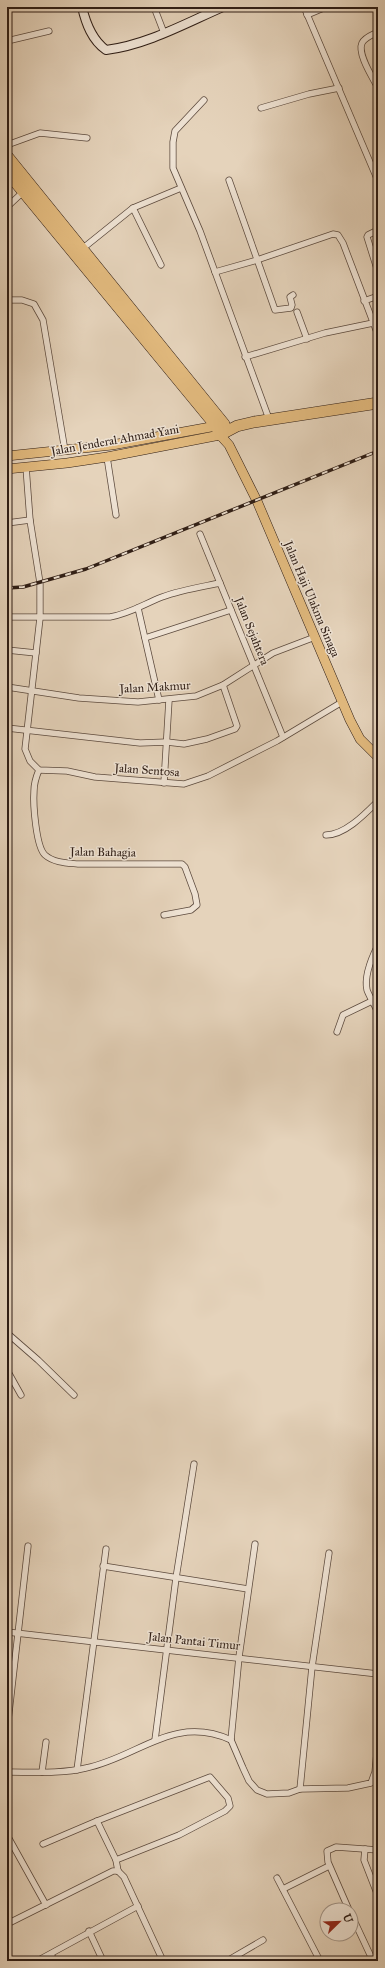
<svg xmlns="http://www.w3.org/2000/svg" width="385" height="1968" viewBox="0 0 385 1968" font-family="'IM FELL Great Primer',serif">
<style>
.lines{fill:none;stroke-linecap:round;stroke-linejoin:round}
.street-casing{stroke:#5c4a3e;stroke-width:7}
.secondary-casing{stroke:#2e1d15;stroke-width:10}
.primary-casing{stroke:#2e1d15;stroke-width:10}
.highway-casing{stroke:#2e1d15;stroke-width:12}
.street{stroke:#eee2d3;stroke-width:5.5}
.secondary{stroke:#eee2d3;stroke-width:8}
.primary{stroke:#e2ba7e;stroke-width:9}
.highway{stroke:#e2ba7e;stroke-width:11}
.rail-casing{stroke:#2e1d15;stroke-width:3.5}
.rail{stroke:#eee2d3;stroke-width:2;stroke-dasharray:6;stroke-linecap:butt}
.labels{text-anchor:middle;stroke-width:3;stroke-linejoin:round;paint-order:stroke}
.street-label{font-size:12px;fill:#2e1d15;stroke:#eee2d3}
</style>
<rect width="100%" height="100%" fill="#e5d3bb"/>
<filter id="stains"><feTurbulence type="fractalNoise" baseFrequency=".005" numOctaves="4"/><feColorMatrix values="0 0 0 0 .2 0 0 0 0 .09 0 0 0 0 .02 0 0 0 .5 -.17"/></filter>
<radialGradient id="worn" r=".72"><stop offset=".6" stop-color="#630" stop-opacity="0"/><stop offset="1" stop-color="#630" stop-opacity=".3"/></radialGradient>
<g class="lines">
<g class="street-casing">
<g id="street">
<path d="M 154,7 L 164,33"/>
<path d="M 304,7 L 378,181"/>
<path d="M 307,15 L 326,7"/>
<path d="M 378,32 C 372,35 365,37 362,43 C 357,54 373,78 378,88"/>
<path d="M 7,41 L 49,31"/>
<path d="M 204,100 L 175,131 L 173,142 L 173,168 L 200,231 L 269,419"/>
<path d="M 261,108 L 309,94 L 339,88"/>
<path d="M 7,145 L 40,133 L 87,138"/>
<path d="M 229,180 L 275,310 L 291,308 L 292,305 L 290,297 L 293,295"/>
<path d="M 7,207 L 23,192"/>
<path d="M 133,208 L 161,265"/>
<path d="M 378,230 L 368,235 L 367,237 L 378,272"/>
<path d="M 82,249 L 133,208 L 181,188"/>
<path d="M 215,272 L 257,260 L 333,234 L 338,235 L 343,243 L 378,335"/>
<path d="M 7,300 L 22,300 L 34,304 L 43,320 L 65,451"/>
<path d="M 364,301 L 378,296"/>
<path d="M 297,312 L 307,339"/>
<path d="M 245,357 L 325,333 L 373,323"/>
<path d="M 107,457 L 116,515"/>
<path d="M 26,467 L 30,520 L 40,583 L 40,618 L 25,749 L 30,761 L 39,770 L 67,771 L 95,777 L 184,784 L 208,776 L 277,741 L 342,702"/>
<path d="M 7,523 L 30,520"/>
<path d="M 200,534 L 283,737"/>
<path d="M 138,608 L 159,700"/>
<path d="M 7,617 L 110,617 C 129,614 144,604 162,597 C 181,590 201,587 220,583"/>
<path d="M 145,638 L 231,610"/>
<path d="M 7,650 L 36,653"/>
<path d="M 7,687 L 79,698 L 138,702 L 196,696 L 223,685 L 273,653 L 315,637"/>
<path d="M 7,728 L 140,743 L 167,742 L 184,744 L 207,739 L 235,729 L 237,726 L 223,685"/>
<path d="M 39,770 C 36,777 34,784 34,791 C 33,804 36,847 45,855 C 54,863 68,863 78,864 L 182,864 L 185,867 L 195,894 L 197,905 L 191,910 L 164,915"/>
<path d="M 164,783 L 169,700"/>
<path d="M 326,835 C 345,835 365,814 378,801"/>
<path d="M 378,945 C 372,957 364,977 367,990 C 370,998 375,1005 378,1013"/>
<path d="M 337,1032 L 343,1015 L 372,1001"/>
<path d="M 7,1333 L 38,1360 L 74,1395"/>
<path d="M 7,1370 L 21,1395"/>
<path d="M 255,1544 L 239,1657 L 231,1740 L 243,1768 L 249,1781 L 257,1790 L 267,1794 L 289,1793 L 300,1789 L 348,1788 L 371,1783 L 375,1772 L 378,1741"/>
<path d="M 103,1566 L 248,1589"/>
<path d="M 7,1632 L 378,1674"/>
<path d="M 7,1730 L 28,1546"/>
<path d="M 155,1740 L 176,1578 L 194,1464"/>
<path d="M 77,1770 L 106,1549"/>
<path d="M 7,1772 C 33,1772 61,1774 86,1768 C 139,1757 173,1714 231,1740"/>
<path d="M 42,1772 L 46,1742"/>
<path d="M 300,1789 L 312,1667 L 329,1553"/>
<path d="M 97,1821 L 116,1860 L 118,1871"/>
<path d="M 7,1835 L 46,1905"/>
<path d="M 43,1844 L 97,1821 L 210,1777 L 228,1798 L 230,1806 L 225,1811 L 179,1835 L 116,1860"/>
<path d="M 365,1849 L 364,1860 L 378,1896"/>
<path d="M 118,1871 L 124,1877 L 163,1961"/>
<path d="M 277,1878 L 320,1961"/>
<path d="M 283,1889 L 329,1866"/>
<path d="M 349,1910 L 328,1862 L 327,1851 L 336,1847 L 378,1850"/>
<path d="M 351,1914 L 373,1961"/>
<path d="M 7,1916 L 10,1922"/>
<path d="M 7,1924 L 113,1871 L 118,1871"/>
<path d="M 89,1931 L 103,1961"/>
<path d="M 51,1954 L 54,1961"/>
<path d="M 37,1961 L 138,1906"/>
<path d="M 227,1961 L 263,1940"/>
</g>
</g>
<g class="secondary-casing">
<path id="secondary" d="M 82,7 C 86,24 92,40 106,50 C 147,45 186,23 223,7"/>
</g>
<g class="primary-casing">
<g id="primary">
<path d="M 7,456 L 112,445 L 216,426"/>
<path d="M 7,469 L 67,463 L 107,457 L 220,435 L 229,445 L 257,501 L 350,720 L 360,739 L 378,757"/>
</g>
</g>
<g class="highway-casing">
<g id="highway">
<path d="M 7,156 L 224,424 L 226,430"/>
<path d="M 7,172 L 216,426 L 220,435 L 237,426 L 254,422 L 378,403"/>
</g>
</g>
<use href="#street" class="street"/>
<use href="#secondary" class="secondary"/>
<use href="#primary" class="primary"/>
<use href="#highway" class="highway"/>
<g class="rail-casing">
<path id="rail" d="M 7,588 L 23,587 L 86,569 L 378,451"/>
</g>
<use href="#rail" class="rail"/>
</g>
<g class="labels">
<g class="street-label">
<text transform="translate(115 440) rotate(-10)" y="4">Jalan Jenderal Ahmad Yani</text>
<text transform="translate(312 599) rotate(67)" y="4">Jalan Haji Ulakma Sinaga</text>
<text transform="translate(252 631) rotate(68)" y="4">Jalan Sejahtera</text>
<text transform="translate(155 687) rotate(-3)" y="4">Jalan Makmur</text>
<text transform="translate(147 770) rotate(4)" y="4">Jalan Sentosa</text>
<text transform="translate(103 852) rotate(1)" y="4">Jalan Bahagia</text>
<text transform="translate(194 1641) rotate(6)" y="4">Jalan Pantai Timur</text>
</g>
</g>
<rect width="385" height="1968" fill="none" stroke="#e5d3bb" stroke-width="24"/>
<rect x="8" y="8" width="369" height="1952" fill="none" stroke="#2e1d15" stroke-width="2"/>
<rect x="12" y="12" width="361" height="1944" fill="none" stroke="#2e1d15"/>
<g transform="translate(339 1922) rotate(67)"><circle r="19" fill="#eee2d3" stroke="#a19387"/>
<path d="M0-3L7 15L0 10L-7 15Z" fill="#8f2418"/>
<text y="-6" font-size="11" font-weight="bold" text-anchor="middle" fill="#2e1d15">U</text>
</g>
<rect width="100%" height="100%" filter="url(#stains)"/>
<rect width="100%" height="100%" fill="url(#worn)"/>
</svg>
